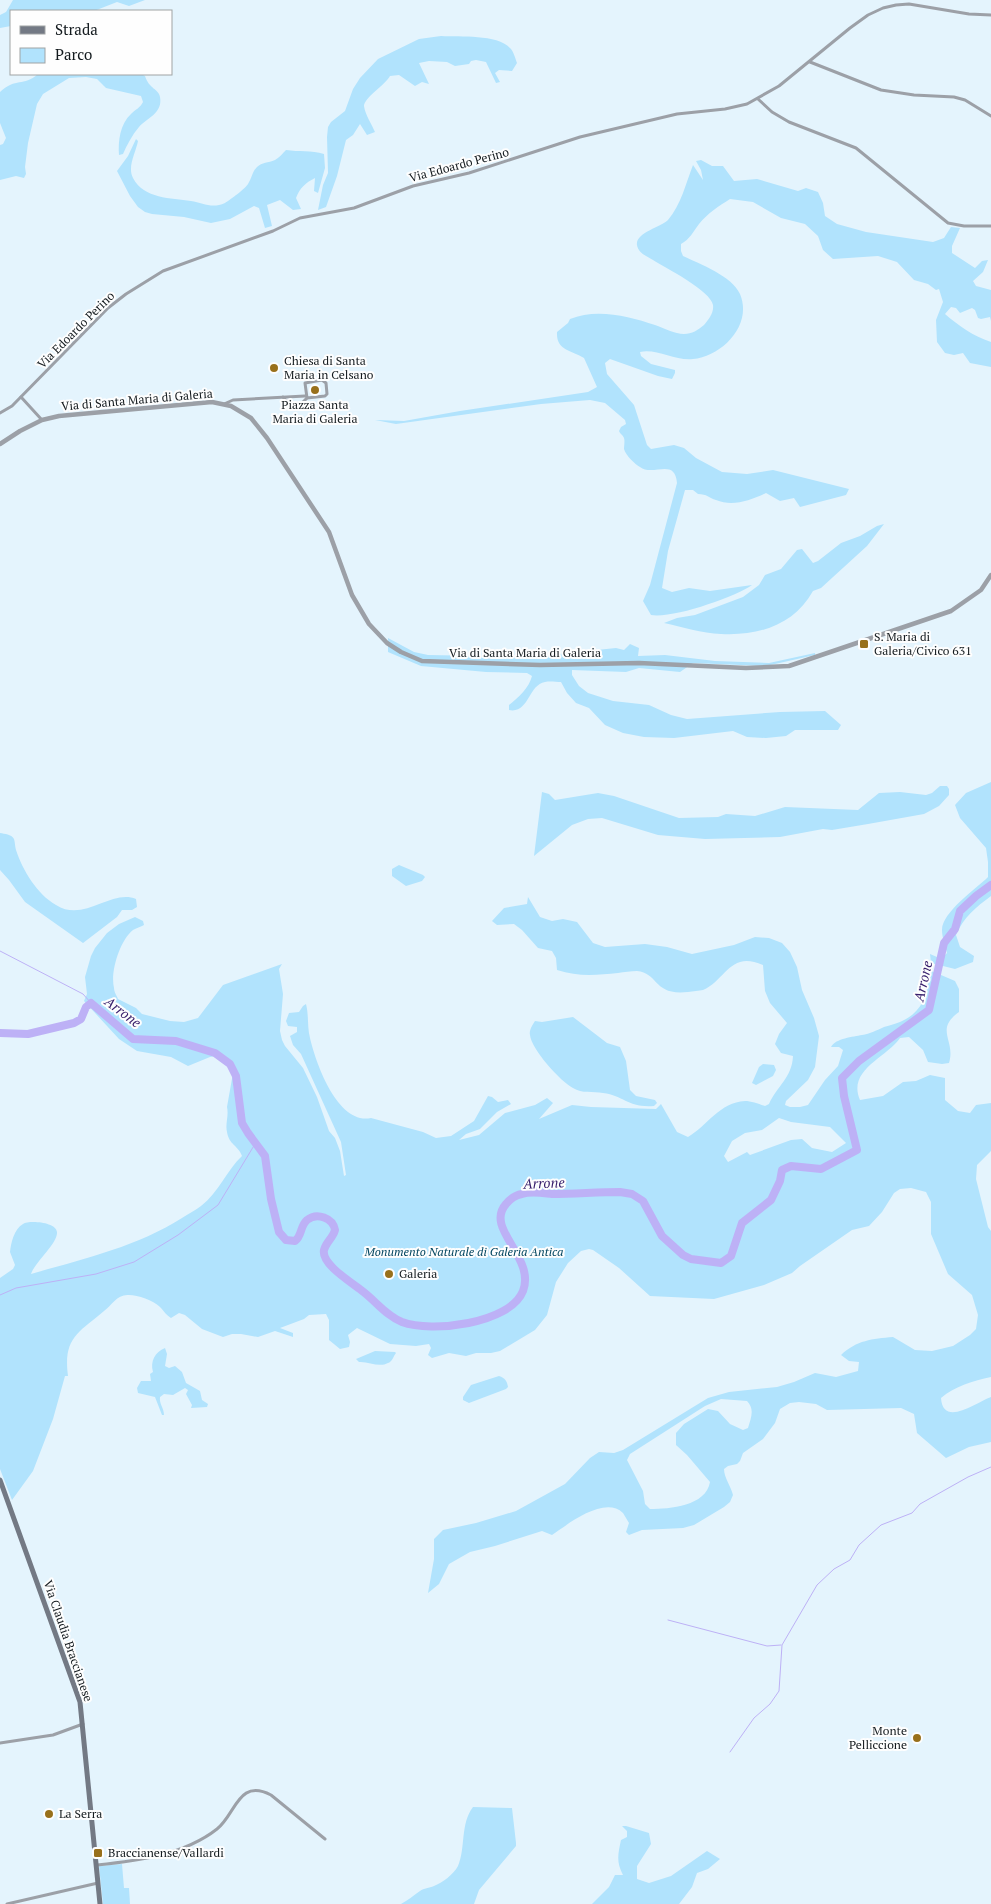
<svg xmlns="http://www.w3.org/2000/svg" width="991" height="1904" viewBox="0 0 991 1904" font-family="'PT Serif',serif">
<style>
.green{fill:#b1e3fd;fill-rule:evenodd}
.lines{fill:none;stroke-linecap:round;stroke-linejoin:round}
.stream{stroke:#bdb1f6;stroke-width:1}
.river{stroke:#bdb1f6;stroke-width:8}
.minor{stroke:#9ca0a7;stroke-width:3}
.tertiary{stroke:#9ca0a7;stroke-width:4.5}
.secondary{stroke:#737984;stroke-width:5}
.poi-dot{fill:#98701b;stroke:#fefefe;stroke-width:2}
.labels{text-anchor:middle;stroke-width:4;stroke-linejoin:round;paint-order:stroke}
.street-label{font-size:12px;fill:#131a1e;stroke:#fefefe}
.poi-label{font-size:12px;fill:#131a1e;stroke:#fefefe;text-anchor:start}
.park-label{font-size:12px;font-style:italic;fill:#004560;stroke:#fefefe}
.water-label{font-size:14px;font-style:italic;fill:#361e6b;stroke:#fefefe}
</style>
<rect width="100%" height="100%" fill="#e4f4fd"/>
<g class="green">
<path d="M 13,0 L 145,0 L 129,6 L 117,2 L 94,11 L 11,11 L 11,26 L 0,28 L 0,15 L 6,12 Z"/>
<path d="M 441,36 C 460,37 497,34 510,48 C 514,52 515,58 517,63 L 512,71 L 499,70 L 495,73 L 500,82 L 496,83 L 486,62 L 476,60 L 471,61 L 469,64 L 455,66 L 447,62 L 429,61 L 419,63 L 429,84 L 422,82 L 415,86 L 399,75 L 390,76 C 386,84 364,98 364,106 C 365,114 372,125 375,132 L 367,135 L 360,124 L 353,135 L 346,140 L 337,176 L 326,207 L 318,210 L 323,185 L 328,173 L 327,137 L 328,127 L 331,122 L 345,111 L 353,89 L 360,78 L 378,59 L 419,39 Z"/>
<path d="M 38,74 L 141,74 L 145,76 C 149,89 159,89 160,97 C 163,113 147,118 139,127 C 132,135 127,145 123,154 L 119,155 C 118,141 120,124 131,114 C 136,109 140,108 143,102 L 141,96 L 106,88 L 97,79 L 86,77 L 69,78 L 43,94 L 37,104 L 28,143 L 25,167 L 26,174 L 24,178 L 16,176 L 0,180 L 0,145 L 3,144 L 6,138 L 0,123 L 0,92 C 16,77 23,87 38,74 Z"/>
<path d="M 136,139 L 138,141 C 136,152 127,167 133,178 C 144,199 171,198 191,201 C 203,203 212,209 225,203 C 230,200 246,188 248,184 C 252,178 252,172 257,167 C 262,162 268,163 275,160 C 279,158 283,153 286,150 C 299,152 311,150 324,154 L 325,168 L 318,193 L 314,191 L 315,178 C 305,183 300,188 296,198 L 301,209 L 293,210 L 280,200 L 267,205 L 272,226 L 265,228 L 259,208 L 254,206 L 230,219 L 211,223 L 184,217 L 152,214 L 145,212 L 138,207 L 130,196 L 117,171 L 128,156 Z"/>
<path d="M 701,160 L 712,166 L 723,166 L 734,181 L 757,179 L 798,191 L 806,188 L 818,192 L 823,203 L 825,216 L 837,224 L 866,232 L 933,242 L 944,238 L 951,227 L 960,228 L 952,246 L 952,253 L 975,268 L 982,261 L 988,260 L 983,272 L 973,281 L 976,286 L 991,290 L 991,321 L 990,317 L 981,319 L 978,318 L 975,310 L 972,308 L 960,313 L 956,308 L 951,307 L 945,314 C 959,326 973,336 991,342 L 991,367 L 970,363 L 963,353 L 954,355 L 945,353 L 937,342 L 936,320 L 943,302 L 939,289 L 936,290 L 928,284 L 914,280 L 897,262 L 878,256 L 833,259 L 823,250 L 818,236 L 805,224 L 781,218 L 753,202 L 730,199 C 719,206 708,213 699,224 C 693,232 690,239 681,244 L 681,251 L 683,256 C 700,264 732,276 740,294 C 753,325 722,356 693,359 C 675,361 656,348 640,352 L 641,356 L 651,364 L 675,370 L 675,373 L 672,379 L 658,376 L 610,359 L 605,363 L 607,374 L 634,405 L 647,445 L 651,449 L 674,445 L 684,448 L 696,458 L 722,472 L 747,474 L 773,470 L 849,489 L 846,495 L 800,507 L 794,498 L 780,501 L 766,493 C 751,500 733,507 716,500 C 709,498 707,494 698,494 L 693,490 L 685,490 L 668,551 L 662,588 L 672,592 L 689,588 L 710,591 L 752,585 C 735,597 672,619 651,615 L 643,601 L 650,585 L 677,483 C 675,457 653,477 640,467 C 635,464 626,456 624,449 C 624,446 625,441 624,438 C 623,435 620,434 619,431 L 621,427 L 626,424 L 625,420 L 605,403 L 590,400 L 541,404 L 396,424 L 375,420 L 404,421 L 460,411 L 588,392 L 597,387 L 584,358 C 572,350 556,351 557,332 L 568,323 L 570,319 C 596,308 629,316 655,325 C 664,328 675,334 684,334 C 692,334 698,330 704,325 C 709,319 714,313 713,305 C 711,291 666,268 653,260 C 648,257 638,253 637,245 C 635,233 661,227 668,220 C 681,205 686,183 693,165 L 703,180 L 701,170 L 696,161 Z"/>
<path d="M 884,524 L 867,546 L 821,588 L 813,591 C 794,625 759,636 721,634 C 702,633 682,627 664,623 L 677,618 L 695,615 L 743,597 L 759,585 L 765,575 L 781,569 L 797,550 L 802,549 L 813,563 L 818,561 L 841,543 L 860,536 L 877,526 Z"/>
<path d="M 388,638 L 414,652 L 428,655 L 529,657 L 616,648 L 624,650 L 630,644 L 639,648 L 638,656 L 665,655 L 715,661 L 769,663 L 815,653 L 815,655 L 766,666 L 693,663 L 680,672 L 639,668 L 626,672 L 572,670 L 572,675 L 579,686 L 588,693 L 613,701 L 649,705 L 671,715 L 687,719 L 780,712 L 825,711 L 841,725 L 838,730 L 795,730 L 786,736 L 766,738 L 747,737 L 733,731 L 674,738 L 644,737 L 623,733 L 605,725 L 589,708 L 576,703 L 567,693 L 561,682 C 556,682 550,681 545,682 C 528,685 529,714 509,710 L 509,705 C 519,697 529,688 532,676 L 527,673 L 486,672 L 421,666 L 388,652 Z"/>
<path d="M 991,782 L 991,896 C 976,907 963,918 956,935 L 960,947 L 974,956 L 973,962 L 955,969 L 931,963 L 930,954 L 937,957 L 943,957 L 947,953 C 945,945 942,937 942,930 C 942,912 976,889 988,877 L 988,862 L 986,848 L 960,818 L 955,805 L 966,793 Z"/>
<path d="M 940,786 L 947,786 L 949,789 L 949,795 L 939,806 L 924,814 L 868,824 L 832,830 L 823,829 L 780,837 L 705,839 L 658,835 L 602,818 L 588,819 L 572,825 L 534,856 L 542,792 L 549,794 L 555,800 L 598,793 L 614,796 L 679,818 L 718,817 L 726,814 L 755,816 L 785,807 L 858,810 L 879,793 L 900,792 L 926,795 L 932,793 Z"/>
<path d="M 0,833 C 5,834 11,834 14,839 C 15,842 15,847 16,850 C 23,871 37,894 56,905 C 84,923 111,889 136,899 L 137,907 L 132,910 L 122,910 L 117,917 L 83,943 L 25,902 L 9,880 L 0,870 Z"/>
<path d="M 399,865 L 423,875 L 425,877 L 422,881 L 406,886 L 392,876 L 392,869 Z"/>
<path d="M 528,897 L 540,917 L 552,921 L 563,919 L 577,922 L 593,943 L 605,947 L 645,944 L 667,947 L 692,954 L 734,945 L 755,937 L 769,938 L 782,943 L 790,952 L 797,967 L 802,990 L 814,1018 L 819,1036 L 815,1067 L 808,1080 L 786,1101 L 785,1105 L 790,1107 L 800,1107 L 808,1105 L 825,1080 L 838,1066 L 843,1050 L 839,1047 L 831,1047 C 836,1038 853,1037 862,1035 C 870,1034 877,1030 884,1027 C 891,1025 899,1023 906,1019 C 923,1010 931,988 927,969 L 955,981 L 959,989 L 959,1012 C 934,1030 956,1040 949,1063 L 942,1064 L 928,1062 L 923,1050 L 909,1037 L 900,1038 C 886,1058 847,1070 860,1100 L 883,1096 L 903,1082 L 916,1081 L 930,1075 L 945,1078 L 945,1100 L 958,1111 L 970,1113 L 976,1105 L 991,1103 L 991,1151 L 977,1165 L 976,1179 L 988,1227 L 991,1231 L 991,1377 C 973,1381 955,1386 941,1398 C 943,1428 977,1402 991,1397 L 991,1442 L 969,1447 L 946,1458 L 917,1433 L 914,1414 L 901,1408 L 827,1410 L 816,1404 L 799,1402 L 790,1403 L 780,1409 L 775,1423 L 763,1439 L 743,1453 L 740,1461 L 737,1464 L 728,1466 L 724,1469 C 724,1478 731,1486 733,1495 L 730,1502 L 724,1507 L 694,1525 L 683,1528 L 642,1530 L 629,1535 L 626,1532 L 629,1523 C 627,1520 625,1516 623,1513 C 604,1495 567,1525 552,1535 L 542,1531 L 495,1546 L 470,1552 L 449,1564 L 439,1584 L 428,1593 L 434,1559 L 434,1539 L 443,1530 L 476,1523 L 516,1511 L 565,1484 L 590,1458 L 599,1452 L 614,1453 L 623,1450 L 708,1398 L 729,1392 L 777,1387 L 794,1382 L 815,1373 L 836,1377 L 858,1371 L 859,1362 L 849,1361 L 841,1355 C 857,1340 872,1339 893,1337 L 915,1350 L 932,1351 L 953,1346 L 970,1335 L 976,1329 L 978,1315 L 972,1295 L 948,1274 L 931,1234 L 931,1202 L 926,1192 L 911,1188 L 900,1189 L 894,1193 L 882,1212 L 869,1226 L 852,1230 L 800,1266 L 792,1273 L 764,1285 L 714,1299 L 650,1296 L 619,1268 L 593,1250 L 589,1249 L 581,1251 L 568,1263 L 556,1282 L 547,1315 L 535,1330 L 500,1351 L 491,1353 L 476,1353 L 466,1356 L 449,1353 L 432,1358 L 428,1355 L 431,1348 L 429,1344 L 416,1346 L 390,1344 L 357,1328 L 348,1335 L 350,1342 L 349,1347 L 340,1349 L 329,1340 L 329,1320 L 326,1314 L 309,1315 L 304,1319 L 280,1328 L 293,1333 L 293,1337 L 275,1331 L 258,1337 L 241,1334 L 232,1334 L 223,1337 L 202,1329 L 185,1315 L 179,1313 L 171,1318 C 166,1315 164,1311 160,1307 C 153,1300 138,1295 129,1295 C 117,1294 112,1305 104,1311 C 78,1333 63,1338 68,1376 L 65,1376 L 53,1419 L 33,1471 L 12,1500 L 0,1469 L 0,1278 L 13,1269 L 15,1265 L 10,1252 C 11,1243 14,1229 23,1224 C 29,1220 56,1222 57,1232 C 58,1243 35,1262 31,1274 C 83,1259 136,1247 182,1218 C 188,1214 196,1210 201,1206 C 219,1192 227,1170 242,1156 C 238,1145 229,1145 227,1132 C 225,1124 229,1116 227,1107 L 233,1073 L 228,1060 L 221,1055 L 210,1057 L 188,1066 L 171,1057 L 137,1051 L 119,1039 L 84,1001 L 87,994 L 85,977 L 91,956 L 95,948 L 107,933 L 119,924 L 135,917 L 143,921 L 144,925 C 141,927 136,928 133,930 C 120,940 110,972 114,988 C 114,992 117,996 118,999 L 136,1008 L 142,1014 L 170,1021 L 184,1022 L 198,1018 L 223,985 L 282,964 L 279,969 L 283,994 L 280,1031 L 282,1040 L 285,1046 L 303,1068 L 317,1097 L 329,1131 L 335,1138 L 340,1151 L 344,1176 L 346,1175 L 341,1142 L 301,1054 L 293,1045 L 290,1036 L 297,1032 L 297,1027 L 288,1026 L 286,1021 L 289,1013 L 299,1012 L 303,1006 L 306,1004 C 309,1015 307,1027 310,1038 C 316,1064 338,1125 371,1118 L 423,1132 L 436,1138 L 451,1136 L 474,1121 L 488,1096 L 492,1097 L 498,1102 L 508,1100 L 511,1104 L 497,1112 L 480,1129 L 466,1134 L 459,1140 L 479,1135 L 505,1113 L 535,1105 L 547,1098 L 553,1103 L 539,1119 L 572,1105 L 591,1107 L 656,1109 L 661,1104 L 677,1132 L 688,1137 C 707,1126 720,1102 745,1101 C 751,1101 759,1104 765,1106 L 769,1104 C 777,1086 792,1078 793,1056 L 781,1053 L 775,1044 L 779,1034 L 787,1023 L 770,1003 L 765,991 L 763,965 C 730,950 726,980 703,990 C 699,991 693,991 688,992 C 653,996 659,973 637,971 C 631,971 624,972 618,973 C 597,975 578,977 557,970 L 556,958 L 552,951 L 538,948 L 522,930 L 514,924 L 497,925 L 492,921 L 504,908 L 527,904 ZM 779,1118 L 791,1122 L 830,1127 L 846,1143 L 832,1152 L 812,1148 L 802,1139 L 791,1140 L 750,1155 L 747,1152 L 728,1162 L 724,1156 L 732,1141 L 745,1133 L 762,1130 ZM 721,1399 L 747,1401 C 755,1409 751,1418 748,1428 L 743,1430 L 730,1424 L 718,1411 L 708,1409 L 684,1424 L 676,1433 L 676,1445 L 687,1455 L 710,1482 C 706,1506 670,1509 650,1509 L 645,1504 L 643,1491 L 627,1460 L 630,1454 L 705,1406 Z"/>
<path d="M 573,1017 L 607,1043 L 620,1047 L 626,1061 L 630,1090 L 636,1096 L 655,1100 L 657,1103 L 654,1106 C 628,1108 625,1096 603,1093 C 593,1091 582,1094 573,1088 C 561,1082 531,1049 530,1035 C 529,1030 532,1026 535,1021 L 542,1022 Z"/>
<path d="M 763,1064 L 774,1065 L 776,1070 L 773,1076 L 756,1085 L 752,1083 L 759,1067 Z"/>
<path d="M 165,1348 L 167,1354 L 165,1366 L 169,1368 L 175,1366 L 182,1372 L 186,1383 L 200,1391 L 202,1400 L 208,1404 L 207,1407 L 191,1408 L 192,1405 L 186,1394 L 188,1390 L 185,1388 L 173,1395 L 164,1394 L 160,1397 C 159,1404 164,1408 164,1415 L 162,1415 L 155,1397 L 138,1393 L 137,1388 L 141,1381 L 151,1381 L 150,1374 L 153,1372 C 150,1361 155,1352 165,1348 Z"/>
<path d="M 375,1351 L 395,1352 L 396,1353 C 393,1357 392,1362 388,1363 C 379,1368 368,1361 359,1362 L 356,1359 Z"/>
<path d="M 499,1376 C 505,1378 507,1381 508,1387 L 506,1389 L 469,1403 L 463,1400 L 463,1397 L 471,1385 Z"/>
<path d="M 473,1807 L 512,1808 L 516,1843 L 516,1846 L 479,1890 L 474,1904 L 401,1904 C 408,1900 413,1896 420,1891 C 424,1888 429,1888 434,1886 C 442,1883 454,1874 458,1866 C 466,1847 460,1824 473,1807 Z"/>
<path d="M 622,1826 L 626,1826 L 649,1833 L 651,1844 L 637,1866 L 637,1879 L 649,1883 L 671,1876 L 707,1851 L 720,1859 L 708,1869 L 697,1873 L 692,1887 L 679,1904 L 592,1904 L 609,1887 L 615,1875 L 623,1875 C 616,1862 618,1854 621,1840 L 627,1837 L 627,1831 Z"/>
<path d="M 122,1864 L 124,1888 L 129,1888 L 130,1904 L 103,1904 L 99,1866 Z"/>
</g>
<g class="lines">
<g class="stream">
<path d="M 0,951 L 83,994 L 91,1003"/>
<path d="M 0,1295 L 16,1288 L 96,1274 L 134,1262 L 178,1235 L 218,1205 L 255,1144"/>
<path d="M 668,1620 L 767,1646 L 781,1645"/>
<path d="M 730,1752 L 754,1718 L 770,1704 L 779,1691 L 782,1645 L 817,1585 L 834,1569 L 850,1560 L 859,1545 L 881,1525 L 912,1513 L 920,1504 L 968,1477 L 991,1467"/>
</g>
<path class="river" d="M 0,1033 L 28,1034 L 74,1023 L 81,1019 L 86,1007 L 91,1003 L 133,1039 L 176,1041 L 215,1053 L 230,1064 L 236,1076 L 242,1123 L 248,1133 L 265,1156 L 271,1199 L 279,1232 L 286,1240 L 295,1241 C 302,1236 300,1226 307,1220 C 317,1212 333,1218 335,1230 C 333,1238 326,1242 324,1250 C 321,1264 351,1282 361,1290 C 376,1301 385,1315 402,1322 C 431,1333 510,1324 523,1291 C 536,1257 484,1229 506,1204 C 510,1199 516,1195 522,1194 C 531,1191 542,1193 552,1194 C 575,1194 597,1192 620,1192 L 632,1194 L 643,1201 L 662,1236 L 683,1255 L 691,1259 L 721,1263 L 731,1256 L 742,1223 L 771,1200 L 780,1181 L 782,1170 L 791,1166 L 821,1169 L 857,1150 L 844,1096 L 842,1078 L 859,1061 L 929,1010 L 944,943 L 955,929 L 960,911 L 976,896 L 991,885"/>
<g class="minor">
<path d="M 810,62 L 881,90 L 914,95 L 954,97 L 965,100 L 991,116"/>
<path d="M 758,99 L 772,112 L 789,122 L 856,148 L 948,223 L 964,226 L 991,226"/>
<path d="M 322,380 L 326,383 L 327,394 L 325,396 L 307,398 L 305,383 Z"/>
<path d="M 21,397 L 42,420"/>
<path d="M 283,397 L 290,405 L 301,404 L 307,398"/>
<path d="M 224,404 L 233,400 L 305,396"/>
<path d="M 0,413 L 12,406 L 108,308 L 126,294 L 163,271 L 273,231 L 300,218 L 354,208 L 413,186 L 469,173 L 580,137 L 677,114 L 725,109 L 747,104 L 779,86 L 850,28 L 868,15 L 883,8 L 896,5 L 909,4 L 969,14 L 991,15"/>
<path d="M 0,1743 L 53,1735 L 83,1724"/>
<path d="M 97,1865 C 137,1861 184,1855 217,1829 C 236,1814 238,1778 271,1795 L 325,1839"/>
<path d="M 7,1904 L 98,1883"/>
</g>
<path class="tertiary" d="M 0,444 L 20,431 L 42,420 L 59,416 L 212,402 L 231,406 L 251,418 L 267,438 L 329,532 L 352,595 L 369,624 L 387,643 L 401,652 L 422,661 L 540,665 L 639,663 L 746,668 L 789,666 L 951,611 L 981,590 L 991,575"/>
<path class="secondary" d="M 0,1480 L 80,1702 L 100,1904"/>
</g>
<g class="poi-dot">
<circle cx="274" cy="368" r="5"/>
<circle cx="315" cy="390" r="5"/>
<rect x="859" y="639" width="10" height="10" rx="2.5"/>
<circle cx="389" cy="1274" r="5"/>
<circle cx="917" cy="1738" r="5"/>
<circle cx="49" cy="1814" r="5"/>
<rect x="93" y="1848" width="10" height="10" rx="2.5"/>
</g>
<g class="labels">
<g class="street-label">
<text transform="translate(459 165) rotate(-15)" y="4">Via Edoardo Perino</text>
<text transform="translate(76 330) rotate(-45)" y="4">Via Edoardo Perino</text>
<text transform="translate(137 400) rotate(-5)" y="4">Via di Santa Maria di Galeria</text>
<text x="525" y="657">Via di Santa Maria di Galeria</text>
<text transform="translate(68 1641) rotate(71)" y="4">Via Claudia Braccianese</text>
</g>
<g class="poi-label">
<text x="284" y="365">Chiesa di Santa<tspan x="284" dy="14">Maria in Celsano</tspan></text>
<text x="315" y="409" text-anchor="middle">Piazza Santa<tspan x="315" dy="14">Maria di Galeria</tspan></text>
<text x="874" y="641">S. Maria di<tspan x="874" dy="14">Galeria/Civico 631</tspan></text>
<text x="399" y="1278">Galeria</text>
<text x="907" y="1735" text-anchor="end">Monte<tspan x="907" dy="14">Pelliccione</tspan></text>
<text x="59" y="1818">La Serra</text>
<text x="108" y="1857">Braccianense/Vallardi</text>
</g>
<g class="park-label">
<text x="464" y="1256">Monumento Naturale di Galeria Antica</text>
</g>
<g class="water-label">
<text transform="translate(923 981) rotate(-77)" y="5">Arrone</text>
<text transform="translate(123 1012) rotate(37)" y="5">Arrone</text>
<text transform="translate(544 1183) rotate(-2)" y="5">Arrone</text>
</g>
</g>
<rect x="10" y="10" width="162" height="65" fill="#fefefe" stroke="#a0a3a4"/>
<rect x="20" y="26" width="25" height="8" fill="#737984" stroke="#a0a3a4"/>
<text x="55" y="35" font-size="15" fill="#131a1e">Strada</text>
<rect x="20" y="48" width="25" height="15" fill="#b1e3fd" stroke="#a0a3a4"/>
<text x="55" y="60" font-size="15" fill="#131a1e">Parco</text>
</svg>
